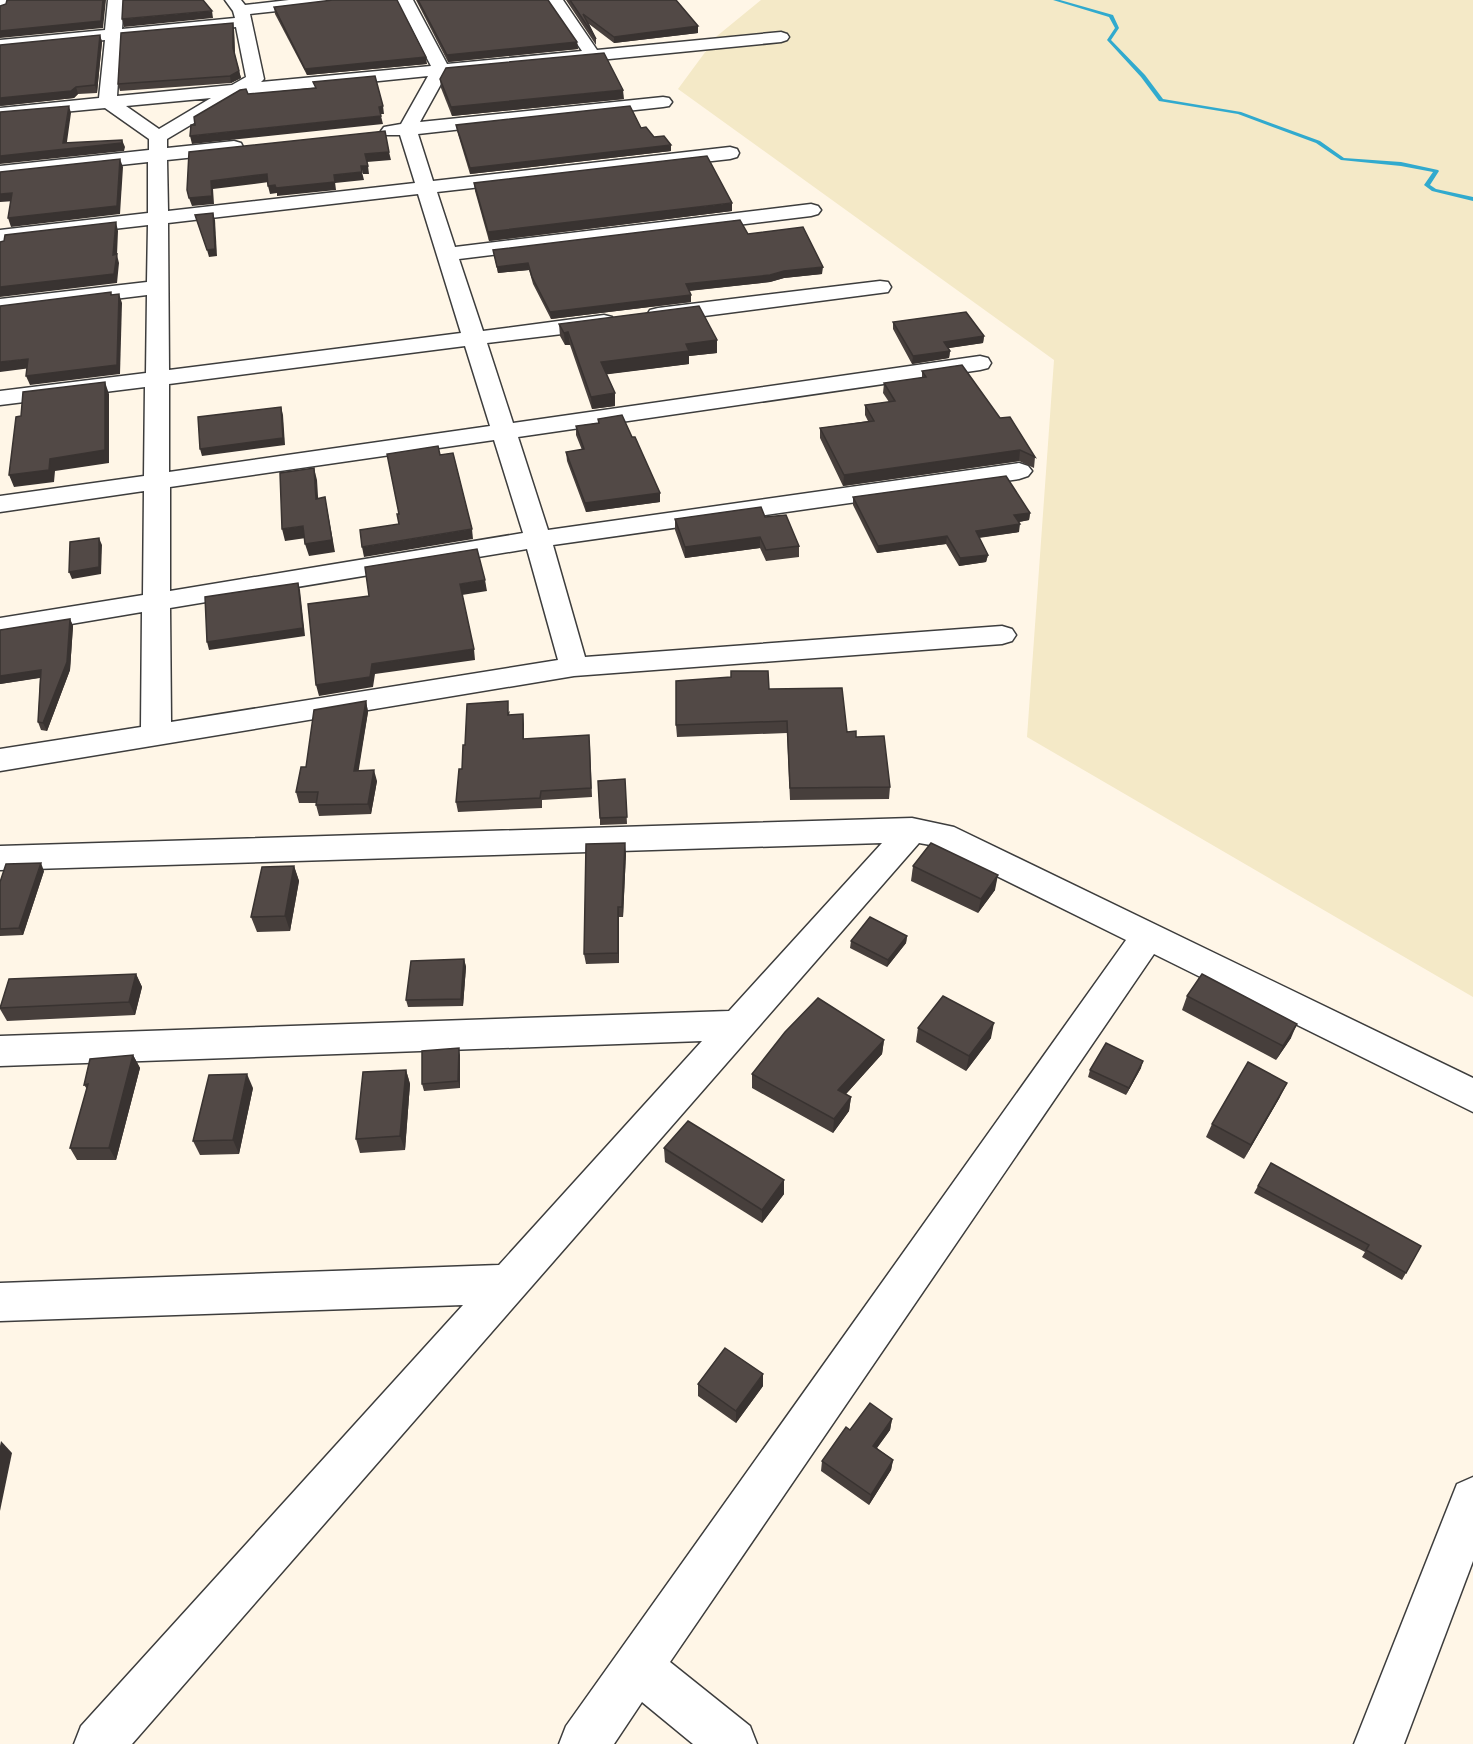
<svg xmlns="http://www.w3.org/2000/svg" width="1473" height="1744" viewBox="0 0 1473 1744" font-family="'Playfair Display',serif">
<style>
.farmland{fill:#f4e9c7}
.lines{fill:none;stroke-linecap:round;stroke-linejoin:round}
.stream{fill:#31aace;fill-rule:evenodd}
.street-casing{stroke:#3d3d3d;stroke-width:3}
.street{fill:#fff;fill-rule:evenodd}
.wall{fill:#473f3c}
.shaded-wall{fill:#393331}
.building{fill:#524946;stroke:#393331;stroke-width:1.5}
</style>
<rect width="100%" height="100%" fill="#fff6e7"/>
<path class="farmland" d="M 761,0 L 1473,0 L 1473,997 L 1027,737 L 1054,360 L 678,89 L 717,36 Z"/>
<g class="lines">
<path class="stream" d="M 1053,0 L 1060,0 L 1113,15 L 1119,28 L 1111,40 L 1145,75 L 1163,99 L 1241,112 L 1320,141 L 1344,158 L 1401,162 L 1438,170 L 1439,171 L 1430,185 L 1436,189 L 1473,197 L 1473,201 L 1432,191 L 1424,185 L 1433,172 L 1401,166 L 1341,160 L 1316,143 L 1238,114 L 1159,101 L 1141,77 L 1107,40 L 1115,28 L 1109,17 Z"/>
<g class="street-casing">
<g id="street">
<path d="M 0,0 L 10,0 L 6,10 L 0,12 Z"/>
<path d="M 108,0 L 124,0 L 122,29 L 235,18 L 233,11 L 225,0 L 241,0 L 245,5 L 289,0 L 341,0 L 333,5 L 250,14 L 264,79 L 261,82 L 431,66 L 397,0 L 413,0 L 447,64 L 582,51 L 547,0 L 563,0 L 597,50 L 781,32 L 787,34 L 789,37 L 787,40 L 781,42 L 446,75 L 420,122 L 663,97 L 669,98 L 672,102 L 669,106 L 663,107 L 418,134 L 433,181 L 730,147 L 737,149 L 739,153 L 737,157 L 730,159 L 437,192 L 455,247 L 811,204 L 818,206 L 821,210 L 818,214 L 811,216 L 459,259 L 483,331 L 604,315 L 612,317 L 615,322 L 612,327 L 604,329 L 487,343 L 513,423 L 980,356 L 988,358 L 991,363 L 988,368 L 980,370 L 518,437 L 548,530 L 1019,463 L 1028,466 L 1032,471 L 1028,476 L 1019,479 L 553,545 L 585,657 L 1002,626 L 1012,629 L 1016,635 L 1012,641 L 1002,644 L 574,676 L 0,771 L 0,749 L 141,727 L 142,612 L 0,636 L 0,618 L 143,595 L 144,491 L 0,512 L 0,496 L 144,476 L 145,387 L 0,405 L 0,391 L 146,373 L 147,295 L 0,313 L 0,299 L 147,282 L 148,225 L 0,242 L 0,230 L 148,213 L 148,162 L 0,178 L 0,166 L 149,150 L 149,139 L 105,108 L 0,118 L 0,108 L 99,98 L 105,40 L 0,50 L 0,40 L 105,30 ZM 236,27 L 246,77 L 232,85 L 117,96 L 121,38 ZM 428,76 L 401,124 L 384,127 L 381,131 L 384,135 L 400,135 L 415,183 L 168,211 L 167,160 L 234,153 L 241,151 L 243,147 L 241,143 L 234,141 L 167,148 L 167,139 L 241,95 ZM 211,98 L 159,129 L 126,106 ZM 418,194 L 461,333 L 169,370 L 168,223 ZM 465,346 L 490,426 L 169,472 L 169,384 ZM 494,440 L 523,533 L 170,591 L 170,487 ZM 527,549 L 558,660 L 171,722 L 170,608 Z"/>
<path d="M 880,281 L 888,282 L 891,287 L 888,292 L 658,322 L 650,320 L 647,315 L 650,310 L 658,308 Z"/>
<path d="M 912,818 L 954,827 L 1473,1078 L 1473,1112 L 1154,954 L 670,1662 L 750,1726 L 757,1744 L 693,1744 L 642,1702 L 614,1744 L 559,1744 L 566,1726 L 1126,940 L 936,846 L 919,843 L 132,1744 L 74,1744 L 81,1726 L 463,1305 L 0,1321 L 0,1283 L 499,1265 L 702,1041 L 0,1066 L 0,1036 L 729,1011 L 882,843 L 0,870 L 0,846 Z"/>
<path d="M 1473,1477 L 1473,1561 L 1404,1744 L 1354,1744 L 1457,1484 Z"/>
</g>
</g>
<use href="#street" class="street"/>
</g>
<g class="wall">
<path d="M 416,0 L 548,0 L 577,42 L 578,49 L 448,62 Z"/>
<path d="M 566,0 L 676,0 L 698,26 L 698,33 L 614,43 L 589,24 L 596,39 L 596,45 Z"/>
<path d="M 332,1 L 427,64 L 307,75 L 275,14 L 274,7 Z"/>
<path d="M 234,29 L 235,55 L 241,78 L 231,83 L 120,91 L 118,84 Z"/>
<path d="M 100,35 L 102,42 L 97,93 L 78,94 L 74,98 L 0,106 Z"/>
<path d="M 440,79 L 624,99 L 452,116 L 441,88 Z"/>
<path d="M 456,125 L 641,128 L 671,151 L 470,174 L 457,131 Z"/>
<path d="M 474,183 L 732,211 L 489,241 L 475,191 Z"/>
<path d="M 748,234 L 822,274 L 784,278 L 770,282 L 689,291 L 691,302 L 551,319 L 533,284 L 529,270 L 498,273 L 493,250 Z"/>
<path d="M 893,322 L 984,336 L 983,343 L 948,348 L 950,351 L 949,358 L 912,364 L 893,329 Z"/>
<path d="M 559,324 L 717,340 L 717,353 L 689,356 L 689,364 L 606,374 L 615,406 L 592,409 L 570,345 L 565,345 L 560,336 Z"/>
<path d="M 922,371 L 1000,418 L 1035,457 L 1034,468 L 1019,461 L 843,486 L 820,438 L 820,428 L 868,421 L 865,415 L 865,405 L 889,402 L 883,393 L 884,383 L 922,378 Z"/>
<path d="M 598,419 L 632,437 L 660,493 L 660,502 L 586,512 L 567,461 L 566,452 L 582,450 L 576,435 L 576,426 L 598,423 Z"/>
<path d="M 853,497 L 1030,513 L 1029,520 L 1019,522 L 1019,532 L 979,538 L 988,555 L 986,562 L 959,566 L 946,544 L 877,553 L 853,505 Z"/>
<path d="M 765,517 L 799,546 L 799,557 L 766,561 L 760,548 L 685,558 L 675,530 L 675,519 Z"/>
<path d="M 70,619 L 73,626 L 70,670 L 47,731 L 41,730 L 38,722 L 40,678 L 0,684 L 0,630 Z"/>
<path d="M 769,689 L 856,737 L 890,787 L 889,799 L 790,800 L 787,733 L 677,737 L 676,725 Z"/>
<path d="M 366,701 L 368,712 L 358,770 L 377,781 L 371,814 L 319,816 L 316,805 L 316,803 L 299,803 L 296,792 L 306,767 Z"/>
<path d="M 510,711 L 509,715 L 524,724 L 524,739 L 590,745 L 592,797 L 542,800 L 542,808 L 458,812 L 456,802 L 462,769 L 465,745 Z"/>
<path d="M 625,779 L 627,824 L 600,825 L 600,818 Z"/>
<path d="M 626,853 L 623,917 L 619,917 L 619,963 L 586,964 L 584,954 Z"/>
<path d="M 294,866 L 299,881 L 290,931 L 257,932 L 251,917 Z"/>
<path d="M 913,866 L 995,890 L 978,913 L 911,881 Z"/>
<path d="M 44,871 L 23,935 L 0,936 L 0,882 Z"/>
<path d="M 907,936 L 906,943 L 887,967 L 850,948 L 851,941 Z"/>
<path d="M 464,959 L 466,967 L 463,1006 L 408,1007 L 406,1000 Z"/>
<path d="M 136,974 L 142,987 L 135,1015 L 7,1021 L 0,1009 L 0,1007 Z"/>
<path d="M 1187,996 L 1291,1038 L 1276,1060 L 1182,1010 Z"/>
<path d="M 918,1028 L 991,1038 L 966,1071 L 916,1042 Z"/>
<path d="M 884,1040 L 882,1054 L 846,1094 L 851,1097 L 849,1111 L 833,1133 L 752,1088 L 752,1074 Z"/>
<path d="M 133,1055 L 140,1068 L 116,1160 L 77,1160 L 70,1148 L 87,1089 L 84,1085 Z"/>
<path d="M 460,1055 L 460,1088 L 424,1091 L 422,1084 Z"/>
<path d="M 1141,1068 L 1126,1095 L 1088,1077 L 1090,1070 Z"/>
<path d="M 406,1070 L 410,1084 L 405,1150 L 360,1153 L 356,1139 Z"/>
<path d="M 253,1088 L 239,1154 L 200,1155 L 193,1141 Z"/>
<path d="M 1280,1097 L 1244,1159 L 1206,1137 L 1212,1124 Z"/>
<path d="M 664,1148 L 784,1194 L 762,1223 L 665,1162 Z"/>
<path d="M 1258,1186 L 1421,1246 L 1406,1273 L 1402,1280 L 1362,1257 L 1365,1252 L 1254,1193 Z"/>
<path d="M 698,1384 L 763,1386 L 736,1423 L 698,1396 Z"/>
<path d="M 892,1419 L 890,1430 L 877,1448 L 893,1460 L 891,1470 L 869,1505 L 821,1471 L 822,1461 L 850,1430 Z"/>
</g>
<g class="shaded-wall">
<path d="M 103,0 L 106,0 L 103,28 L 0,38 L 0,31 Z"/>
<path d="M 212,11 L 213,18 L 124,27 L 122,19 Z"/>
<path d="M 233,23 L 234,29 L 235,55 L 233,48 Z"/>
<path d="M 698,26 L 698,33 L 614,43 L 614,37 Z"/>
<path d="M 100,35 L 102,42 L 97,93 L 95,85 Z"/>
<path d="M 577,42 L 578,49 L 448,62 L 447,55 Z"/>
<path d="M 426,57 L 427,64 L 307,75 L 305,69 Z"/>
<path d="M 239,71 L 241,78 L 231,83 L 230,76 Z"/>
<path d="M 76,87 L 78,94 L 74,98 L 0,106 L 0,98 Z"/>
<path d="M 623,90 L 624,99 L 452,116 L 451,107 Z"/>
<path d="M 69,106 L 71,113 L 66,149 L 122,140 L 125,147 L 124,151 L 0,164 L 0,156 L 63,143 Z"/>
<path d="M 383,106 L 384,114 L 380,114 L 379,107 Z"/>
<path d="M 381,116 L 383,124 L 192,144 L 190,136 Z"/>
<path d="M 671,145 L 671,151 L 470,174 L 470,168 Z"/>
<path d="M 389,152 L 391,160 L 367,162 L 365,154 Z"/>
<path d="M 120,159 L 123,167 L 120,214 L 11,227 L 8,218 Z"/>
<path d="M 361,166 L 368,166 L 369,174 L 363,174 Z"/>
<path d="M 362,172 L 364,180 L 335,183 L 334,175 Z"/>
<path d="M 267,174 L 269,182 L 213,189 L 214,204 L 192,206 L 189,198 L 211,181 Z"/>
<path d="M 335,182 L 336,190 L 277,196 L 277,193 L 270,194 L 268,186 Z"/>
<path d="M 12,193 L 15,201 L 0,202 L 0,194 Z"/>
<path d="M 732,203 L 732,211 L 489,241 L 488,232 Z"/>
<path d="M 213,213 L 215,220 L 217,256 L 209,257 L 207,250 Z"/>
<path d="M 116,222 L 118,231 L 117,255 L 119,263 L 117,283 L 0,297 L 0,287 L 113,255 Z"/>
<path d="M 528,263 L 529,270 L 498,273 L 497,267 Z"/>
<path d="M 823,267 L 822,274 L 784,278 L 770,282 L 686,291 L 686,284 L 784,271 Z"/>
<path d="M 119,294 L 122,303 L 120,374 L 30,385 L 26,376 Z"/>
<path d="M 691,295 L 691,302 L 551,319 L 550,312 Z"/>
<path d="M 568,332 L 570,345 L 565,345 L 564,333 Z"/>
<path d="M 984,336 L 983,343 L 943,349 L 944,342 Z"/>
<path d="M 717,340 L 717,353 L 689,356 L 689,364 L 602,375 L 601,362 L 686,344 Z"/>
<path d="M 950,351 L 949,358 L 912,364 L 913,356 Z"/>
<path d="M 28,359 L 31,368 L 0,372 L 0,362 Z"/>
<path d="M 105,382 L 109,394 L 109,463 L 55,471 L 54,482 L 14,487 L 9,475 Z"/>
<path d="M 615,393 L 615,406 L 592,409 L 591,397 Z"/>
<path d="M 281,407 L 283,415 L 285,445 L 202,456 L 200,449 Z"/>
<path d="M 1020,450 L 1019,461 L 843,486 L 844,475 Z"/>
<path d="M 314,468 L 317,480 L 319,511 L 316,499 Z"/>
<path d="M 660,493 L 660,502 L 586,512 L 585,503 Z"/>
<path d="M 325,497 L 335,552 L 309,556 L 305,544 Z"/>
<path d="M 1030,513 L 1029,520 L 1013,523 L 1014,515 Z"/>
<path d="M 1020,524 L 1019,532 L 975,538 L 976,531 Z"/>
<path d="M 303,526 L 306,538 L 285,541 L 282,529 Z"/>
<path d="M 472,529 L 473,539 L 364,557 L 362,547 Z"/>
<path d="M 947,536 L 946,544 L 877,553 L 878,546 Z"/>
<path d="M 760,537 L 760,548 L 685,558 L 685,547 Z"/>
<path d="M 99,538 L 102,545 L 101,574 L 72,579 L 69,572 Z"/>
<path d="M 988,555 L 986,562 L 959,566 L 960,558 Z"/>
<path d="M 485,580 L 487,591 L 462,595 L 460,584 Z"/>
<path d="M 298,583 L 300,590 L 305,636 L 209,650 L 207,642 Z"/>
<path d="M 70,619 L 73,626 L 70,670 L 47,731 L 43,723 Z"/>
<path d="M 474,649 L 475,660 L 375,674 L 373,687 L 319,696 L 316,685 L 372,664 Z"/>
<path d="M 41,670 L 44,677 L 0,684 L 0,676 Z"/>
<path d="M 366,701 L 368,712 L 357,781 L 354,771 Z"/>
<path d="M 523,714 L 524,724 L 524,748 L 523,739 Z"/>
<path d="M 374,770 L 377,781 L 371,814 L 368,804 Z"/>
<path d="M 625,843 L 626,853 L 623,917 L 622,907 Z"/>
<path d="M 41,863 L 44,871 L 23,935 L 19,928 Z"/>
<path d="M 294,866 L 299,881 L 290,931 L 285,916 Z"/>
<path d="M 998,875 L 995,890 L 978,913 L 981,899 Z"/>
<path d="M 618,907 L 619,917 L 619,963 L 618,953 Z"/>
<path d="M 907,936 L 906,943 L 887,967 L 888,960 Z"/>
<path d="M 464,959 L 466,967 L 463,1006 L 461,999 Z"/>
<path d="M 136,974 L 142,987 L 135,1015 L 129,1002 Z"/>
<path d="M 994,1023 L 991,1038 L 966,1071 L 969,1056 Z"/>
<path d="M 1297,1024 L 1291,1038 L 1276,1060 L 1283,1046 Z"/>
<path d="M 884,1040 L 882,1054 L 837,1104 L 838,1090 Z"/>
<path d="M 459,1048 L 460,1055 L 460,1088 L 458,1081 Z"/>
<path d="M 133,1055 L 140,1068 L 116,1160 L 109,1148 Z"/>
<path d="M 1143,1061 L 1141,1068 L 1126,1095 L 1129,1088 Z"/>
<path d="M 406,1070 L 410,1084 L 405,1150 L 400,1136 Z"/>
<path d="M 247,1074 L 253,1088 L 239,1154 L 233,1140 Z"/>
<path d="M 1287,1083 L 1280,1097 L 1244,1159 L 1251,1145 Z"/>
<path d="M 851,1097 L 849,1111 L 833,1133 L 834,1119 Z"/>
<path d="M 784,1180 L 784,1194 L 762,1223 L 762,1210 Z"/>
<path d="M 763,1374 L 763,1386 L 736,1423 L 736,1411 Z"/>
<path d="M 892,1419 L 890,1430 L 871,1456 L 873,1446 Z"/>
<path d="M 1,1441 L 12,1453 L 0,1511 L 0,1446 Z"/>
<path d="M 893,1460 L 891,1470 L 869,1505 L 871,1495 Z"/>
</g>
<g class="building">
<path d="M 7,0 L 103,0 L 101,21 L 0,31 L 0,6 L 6,4 Z"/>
<path d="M 123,0 L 203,0 L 212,11 L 122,19 Z"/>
<path d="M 333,0 L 397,0 L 426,57 L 305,69 L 274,7 Z"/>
<path d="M 418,0 L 548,0 L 577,42 L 447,55 Z"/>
<path d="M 570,0 L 676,0 L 698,26 L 614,37 L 583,14 L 596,39 Z"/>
<path d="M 233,23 L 233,48 L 239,71 L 230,76 L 118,84 L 121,33 Z"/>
<path d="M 100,35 L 95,85 L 76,87 L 71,91 L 0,98 L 0,45 Z"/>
<path d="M 604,53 L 623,90 L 451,107 L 440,79 L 446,68 Z"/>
<path d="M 375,76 L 383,106 L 379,107 L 381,116 L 190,136 L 191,125 L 195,125 L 194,117 L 240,90 L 246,89 L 248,94 L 316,88 L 313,82 Z"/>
<path d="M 69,106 L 63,143 L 122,140 L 122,143 L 0,156 L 0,112 Z"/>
<path d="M 630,106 L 641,128 L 646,127 L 654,137 L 664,136 L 671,145 L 470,168 L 456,125 Z"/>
<path d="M 385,131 L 389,152 L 365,154 L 368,166 L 361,166 L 362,172 L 334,175 L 335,182 L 276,188 L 275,185 L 268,186 L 267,174 L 211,181 L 212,196 L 189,198 L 187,190 L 189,152 Z"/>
<path d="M 707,156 L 732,203 L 488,232 L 474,183 Z"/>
<path d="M 120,159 L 117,206 L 8,218 L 12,193 L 0,194 L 0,172 Z"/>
<path d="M 213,213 L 215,249 L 207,250 L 195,215 Z"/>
<path d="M 740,220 L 748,234 L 803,227 L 823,267 L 784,271 L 770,275 L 686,284 L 691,295 L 550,312 L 532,277 L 528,263 L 497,267 L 493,250 Z"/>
<path d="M 116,222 L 113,255 L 117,254 L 114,274 L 0,287 L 0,242 L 4,241 L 5,235 Z"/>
<path d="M 111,292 L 111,295 L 119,294 L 117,365 L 26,376 L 28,359 L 0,362 L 0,306 Z"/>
<path d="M 699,306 L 717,340 L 686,344 L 689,351 L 601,362 L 615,393 L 591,397 L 568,332 L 564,333 L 559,324 Z"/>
<path d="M 966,312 L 984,336 L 944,342 L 950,351 L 913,356 L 893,322 Z"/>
<path d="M 962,365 L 1000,418 L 1010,417 L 1035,457 L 1020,450 L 844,475 L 820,428 L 874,421 L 865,405 L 895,401 L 884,383 L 926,377 L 922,371 Z"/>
<path d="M 105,382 L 105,450 L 50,459 L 49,470 L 9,475 L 16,417 L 21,416 L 23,392 Z"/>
<path d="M 281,407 L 283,438 L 200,449 L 198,417 Z"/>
<path d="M 622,415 L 632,437 L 635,437 L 660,493 L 585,503 L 566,452 L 584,449 L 576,426 L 599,423 L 598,419 Z"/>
<path d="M 438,446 L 440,455 L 453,453 L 472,529 L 362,547 L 360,530 L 399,524 L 397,514 L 399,514 L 387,454 Z"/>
<path d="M 314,468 L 316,499 L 325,497 L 332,540 L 305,544 L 303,526 L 282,529 L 280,473 Z"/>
<path d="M 1006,476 L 1030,513 L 1014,515 L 1020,524 L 976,531 L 988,555 L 960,558 L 947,536 L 878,546 L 853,497 Z"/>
<path d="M 761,507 L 765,517 L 786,515 L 799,546 L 766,550 L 760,537 L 685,547 L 675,519 Z"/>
<path d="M 99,538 L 99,567 L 69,572 L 70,542 Z"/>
<path d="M 477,549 L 485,580 L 460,584 L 474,649 L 372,664 L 370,677 L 316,685 L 308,604 L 369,596 L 365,567 Z"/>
<path d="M 298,583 L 303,628 L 207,642 L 205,597 Z"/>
<path d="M 70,619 L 67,662 L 43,723 L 38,722 L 41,670 L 0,676 L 0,630 Z"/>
<path d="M 731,671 L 768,671 L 769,689 L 842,688 L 847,732 L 856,731 L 856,737 L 884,736 L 890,787 L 790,788 L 787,721 L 676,725 L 676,681 L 731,677 Z"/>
<path d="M 366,701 L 354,771 L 374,770 L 368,804 L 316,805 L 318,792 L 296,792 L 301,767 L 306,767 L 314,710 Z"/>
<path d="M 508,701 L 508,715 L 523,714 L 523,739 L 589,735 L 591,788 L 541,791 L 540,798 L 456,802 L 459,769 L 462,769 L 463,745 L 465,745 L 467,704 Z"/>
<path d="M 625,779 L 627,817 L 600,818 L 598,781 Z"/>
<path d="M 625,843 L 622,907 L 618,907 L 618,953 L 584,954 L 586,844 Z"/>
<path d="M 931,843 L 998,875 L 981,899 L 913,866 Z"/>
<path d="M 41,863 L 19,928 L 0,929 L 0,882 L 6,864 Z"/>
<path d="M 294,866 L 285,916 L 251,917 L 262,867 Z"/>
<path d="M 870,917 L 907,936 L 888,960 L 851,941 Z"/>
<path d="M 464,959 L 461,999 L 406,1000 L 411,961 Z"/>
<path d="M 136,974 L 129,1002 L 0,1008 L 9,979 Z"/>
<path d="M 1202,974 L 1297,1024 L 1283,1046 L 1187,996 Z"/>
<path d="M 943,996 L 994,1023 L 969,1056 L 918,1028 Z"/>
<path d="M 818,998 L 884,1040 L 838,1090 L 851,1097 L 834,1119 L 752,1074 L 785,1032 Z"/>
<path d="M 1106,1043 L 1143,1061 L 1129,1088 L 1090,1070 Z"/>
<path d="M 459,1048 L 458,1081 L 422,1084 L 422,1051 Z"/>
<path d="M 133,1055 L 109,1148 L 70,1148 L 88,1084 L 84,1085 L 90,1059 Z"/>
<path d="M 1248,1062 L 1287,1083 L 1251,1145 L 1212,1124 Z"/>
<path d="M 406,1070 L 400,1136 L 356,1139 L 363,1072 Z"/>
<path d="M 247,1074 L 233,1140 L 193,1141 L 209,1075 Z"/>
<path d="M 688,1121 L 784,1180 L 762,1210 L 664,1148 Z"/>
<path d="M 1271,1163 L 1421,1246 L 1406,1273 L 1366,1250 L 1369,1245 L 1258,1186 Z"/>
<path d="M 725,1348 L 763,1374 L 736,1411 L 698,1384 Z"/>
<path d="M 870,1403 L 892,1419 L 873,1446 L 893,1460 L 871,1495 L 822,1461 L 846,1427 L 850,1430 Z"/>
</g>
</svg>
